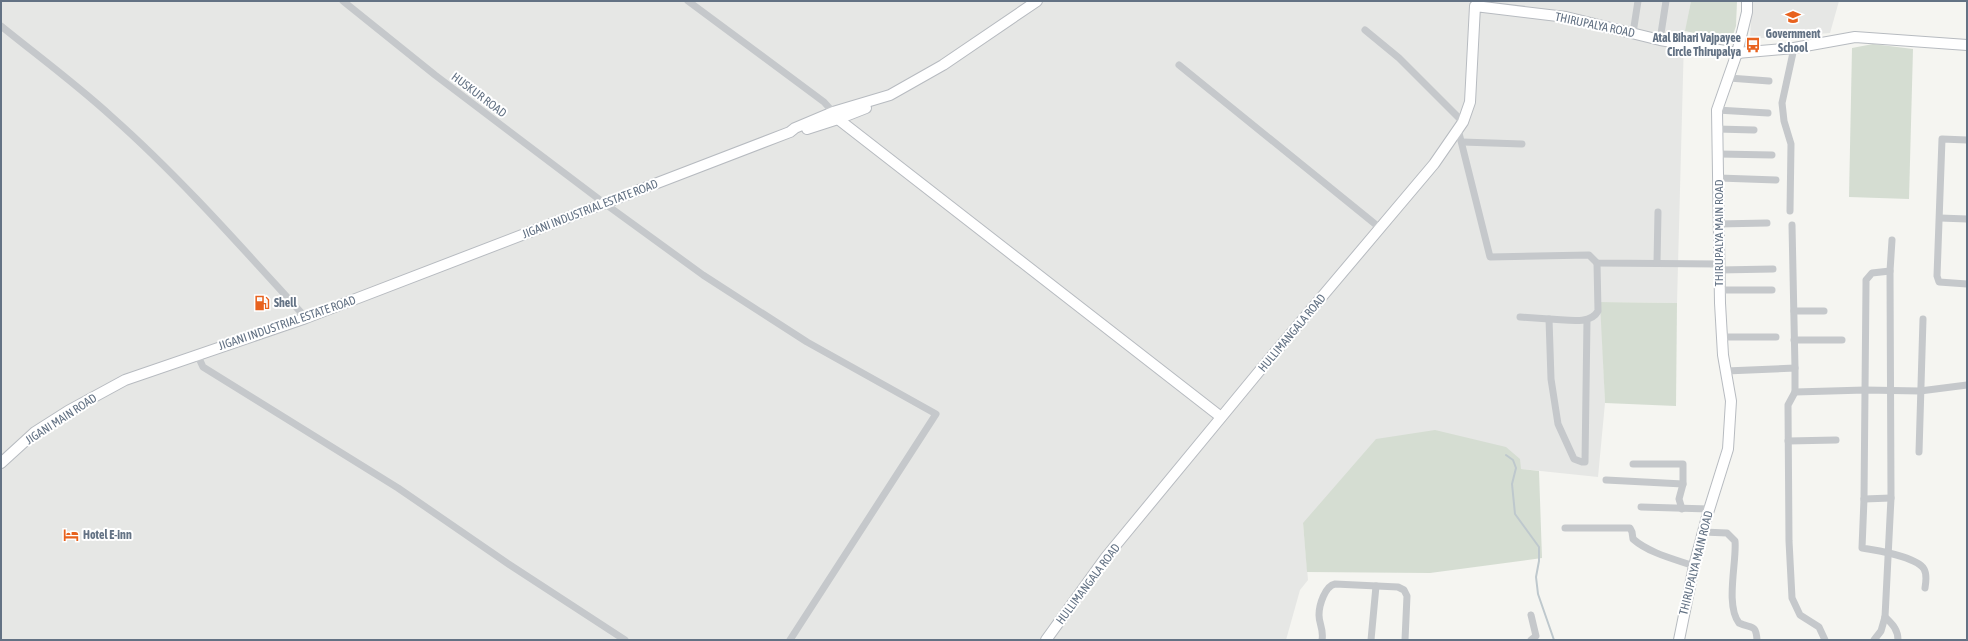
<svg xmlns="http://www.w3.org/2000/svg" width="1968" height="641" viewBox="0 0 1968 641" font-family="'Asap Condensed',sans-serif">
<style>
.built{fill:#e6e7e5}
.green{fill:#d5ddd2}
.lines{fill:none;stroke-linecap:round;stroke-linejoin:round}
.stream{stroke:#bec8cd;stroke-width:2}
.secondary-casing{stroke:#b7bbc0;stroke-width:12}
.street{stroke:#c5c8cb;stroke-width:7}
.secondary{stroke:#fff;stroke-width:10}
.labels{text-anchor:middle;stroke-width:4;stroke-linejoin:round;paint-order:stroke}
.street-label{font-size:12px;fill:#637284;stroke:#fff}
.poi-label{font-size:12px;font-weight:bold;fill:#637284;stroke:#fff;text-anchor:start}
</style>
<rect width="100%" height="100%" fill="#f5f5f1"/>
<g class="built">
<path d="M 1,1 L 1691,1 L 1684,39 L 1677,303 L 1601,302 L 1605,403 L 1598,477 L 1521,469 L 1303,523 L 1308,580 L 1300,590 L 1286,640 L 1,640 Z"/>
<path d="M 1752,1 L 1839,1 L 1830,33 L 1750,39 Z"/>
</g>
<g class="green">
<path d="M 1691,1 L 1737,1 L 1736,26 L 1731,41 L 1685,31 Z"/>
<path d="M 1873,44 L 1913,49 L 1909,199 L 1849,197 L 1852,48 Z"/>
<path d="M 1600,302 L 1677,303 L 1676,406 L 1605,403 Z"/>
<path d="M 1435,430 L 1506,447 L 1520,459 L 1521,469 L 1539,471 L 1542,558 L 1430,573 L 1307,572 L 1303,523 L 1376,439 Z"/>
</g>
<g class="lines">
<path class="stream" d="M 1506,455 L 1513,460 L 1516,468 L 1512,484 L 1515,514 L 1539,547 L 1539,561 L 1536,577 L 1538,594 L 1554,640"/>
<g class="secondary-casing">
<g id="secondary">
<path d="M 838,119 L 1221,417"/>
<path d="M 807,129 L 838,119 L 866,108"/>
<path d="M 1,463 L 35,432 L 68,411 L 125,380 L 306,318 L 790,132 L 795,128 L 833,112 L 890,95 L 943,65 L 1037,1"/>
<path d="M 1046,640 L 1106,557 L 1266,363 L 1434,164 L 1463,122 L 1470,102 L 1475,6 L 1566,17 L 1660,40 L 1737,53 L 1794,48 L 1855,37 L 1967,45"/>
<path d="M 1679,640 L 1694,566 L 1708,513 L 1728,449 L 1731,401 L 1723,355 L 1720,303 L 1717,110 L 1737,53 L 1747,12 L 1747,1"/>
</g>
</g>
<g class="street">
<path d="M 343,1 L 435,75 L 604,203 L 703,275 L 807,342 L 936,414 L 790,640"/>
<path d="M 688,1 L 824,102 L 833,112"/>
<path d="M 1,26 C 38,56 76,84 111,116 C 181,178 243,249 306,318"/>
<path d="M 1365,30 L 1399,58 L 1463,122"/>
<path d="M 1633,33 L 1638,1"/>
<path d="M 1660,40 L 1666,1"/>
<path d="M 1179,65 L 1380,228"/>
<path d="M 1729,78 L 1769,81"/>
<path d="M 1717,110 L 1768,113"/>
<path d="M 1458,129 L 1490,257 L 1589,255 L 1597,263 L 1718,264"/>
<path d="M 1717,129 L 1754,130"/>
<path d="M 1967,140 L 1942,139 L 1937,276 L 1939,282 L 1967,284"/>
<path d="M 1462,142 L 1522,144"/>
<path d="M 1719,154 L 1772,155"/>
<path d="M 1719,178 L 1776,180"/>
<path d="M 1790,211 L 1791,144 L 1784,121 L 1782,103 L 1794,48"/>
<path d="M 1940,218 L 1967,219"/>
<path d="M 1718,224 L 1767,223"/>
<path d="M 1792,225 L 1795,368"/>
<path d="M 1657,263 L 1658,212"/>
<path d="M 1719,270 L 1773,269"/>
<path d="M 1890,271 L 1872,273 L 1866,280 L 1866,284 L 1864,499 L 1862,548 C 1876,550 1917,557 1924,569 C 1927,574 1926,582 1925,588"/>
<path d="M 1719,290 L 1772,290"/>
<path d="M 1794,311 L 1824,311"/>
<path d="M 1520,317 L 1549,319"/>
<path d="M 1587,320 L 1585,462 L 1582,462 L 1574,459 L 1558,424 L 1551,379 L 1549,319 C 1564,319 1590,326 1598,311 L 1597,263"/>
<path d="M 1722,337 L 1776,337"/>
<path d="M 1794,340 L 1842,340"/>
<path d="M 197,354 L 203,367 L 398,488 L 510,565 L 625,640"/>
<path d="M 1726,371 L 1795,368 L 1795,392 L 1788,405 L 1789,541 L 1792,598 L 1800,615 L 1819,627 L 1825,640"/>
<path d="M 1795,392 L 1865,390 L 1920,391 L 1967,385"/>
<path d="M 1788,441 L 1836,440"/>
<path d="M 1919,452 L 1923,319"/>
<path d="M 1633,464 L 1683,464 L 1683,484 L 1679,499 L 1682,509"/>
<path d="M 1606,480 L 1683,484"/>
<path d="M 1864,499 L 1891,498"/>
<path d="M 1641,507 L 1709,509"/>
<path d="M 1565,528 L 1630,528 L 1632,532 L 1633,539 C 1649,553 1674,559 1694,566"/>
<path d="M 1703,532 L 1727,533 L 1735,541 C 1737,561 1725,605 1739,623 C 1751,629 1756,623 1757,640"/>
<path d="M 1885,617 C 1892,624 1898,629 1898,640"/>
<path d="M 1322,640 C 1324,629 1319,625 1319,615 C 1319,605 1325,586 1335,584 L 1398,587 L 1404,590 L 1407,596 L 1405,640"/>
<path d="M 1371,640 L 1376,586"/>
<path d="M 1531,640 L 1536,636 L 1531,615"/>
<path d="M 1874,640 L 1881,631 L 1885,617 L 1891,498 L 1890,271 L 1892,240"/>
</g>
<use href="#secondary" class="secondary"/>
</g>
<defs>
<g id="school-bare" transform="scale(1.2)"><path d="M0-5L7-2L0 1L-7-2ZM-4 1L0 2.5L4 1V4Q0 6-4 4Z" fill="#e8621e" stroke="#fff" stroke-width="2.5" paint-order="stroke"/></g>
<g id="bus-bare" transform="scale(1.2)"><path d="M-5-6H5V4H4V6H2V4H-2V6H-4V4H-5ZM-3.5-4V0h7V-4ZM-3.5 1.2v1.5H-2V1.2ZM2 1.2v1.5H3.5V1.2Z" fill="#e8621e" stroke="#fff" stroke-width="2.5" paint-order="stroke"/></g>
<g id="fuel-bare" transform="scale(1.2)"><path d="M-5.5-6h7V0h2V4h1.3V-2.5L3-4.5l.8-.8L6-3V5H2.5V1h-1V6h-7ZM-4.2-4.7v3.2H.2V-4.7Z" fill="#e8621e" stroke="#fff" stroke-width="2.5" paint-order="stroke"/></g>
<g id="hotel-bare" transform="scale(1.2)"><path d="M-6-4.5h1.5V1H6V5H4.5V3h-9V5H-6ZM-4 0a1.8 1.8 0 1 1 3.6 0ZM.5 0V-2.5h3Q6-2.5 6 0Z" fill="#e8621e" stroke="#fff" stroke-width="2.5" paint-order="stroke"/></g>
</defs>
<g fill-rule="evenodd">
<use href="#school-bare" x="1793" y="17"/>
<use href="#bus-bare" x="1753" y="45"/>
<use href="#fuel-bare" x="262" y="303"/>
<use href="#hotel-bare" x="71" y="535"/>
</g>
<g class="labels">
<g class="street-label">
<text transform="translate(1595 25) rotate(12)" y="4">THIRUPALYA ROAD</text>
<text transform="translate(479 95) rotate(37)" y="4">HUSKUR ROAD</text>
<text transform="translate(590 209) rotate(-21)" y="4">JIGANI INDUSTRIAL ESTATE ROAD</text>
<text transform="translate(1719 233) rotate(-90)" y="4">THIRUPALYA MAIN ROAD</text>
<text transform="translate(287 323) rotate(-19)" y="4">JIGANI INDUSTRIAL ESTATE ROAD</text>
<text transform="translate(1292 333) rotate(-50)" y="4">HULLIMANGALA ROAD</text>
<text transform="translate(61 419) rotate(-33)" y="4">JIGANI MAIN ROAD</text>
<text transform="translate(1696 563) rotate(-76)" y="4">THIRUPALYA MAIN ROAD</text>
<text transform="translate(1088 584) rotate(-53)" y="4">HULLIMANGALA ROAD</text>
</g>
<g class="poi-label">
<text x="1793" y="38" text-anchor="middle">Government<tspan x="1793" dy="14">School</tspan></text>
<text x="1741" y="42" text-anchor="end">Atal Bihari Vajpayee<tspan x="1741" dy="14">Circle Thirupalya</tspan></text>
<text x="274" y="307">Shell</text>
<text x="83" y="539">Hotel E-inn</text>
</g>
</g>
<rect width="1968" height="641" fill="none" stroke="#637284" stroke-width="4"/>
</svg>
